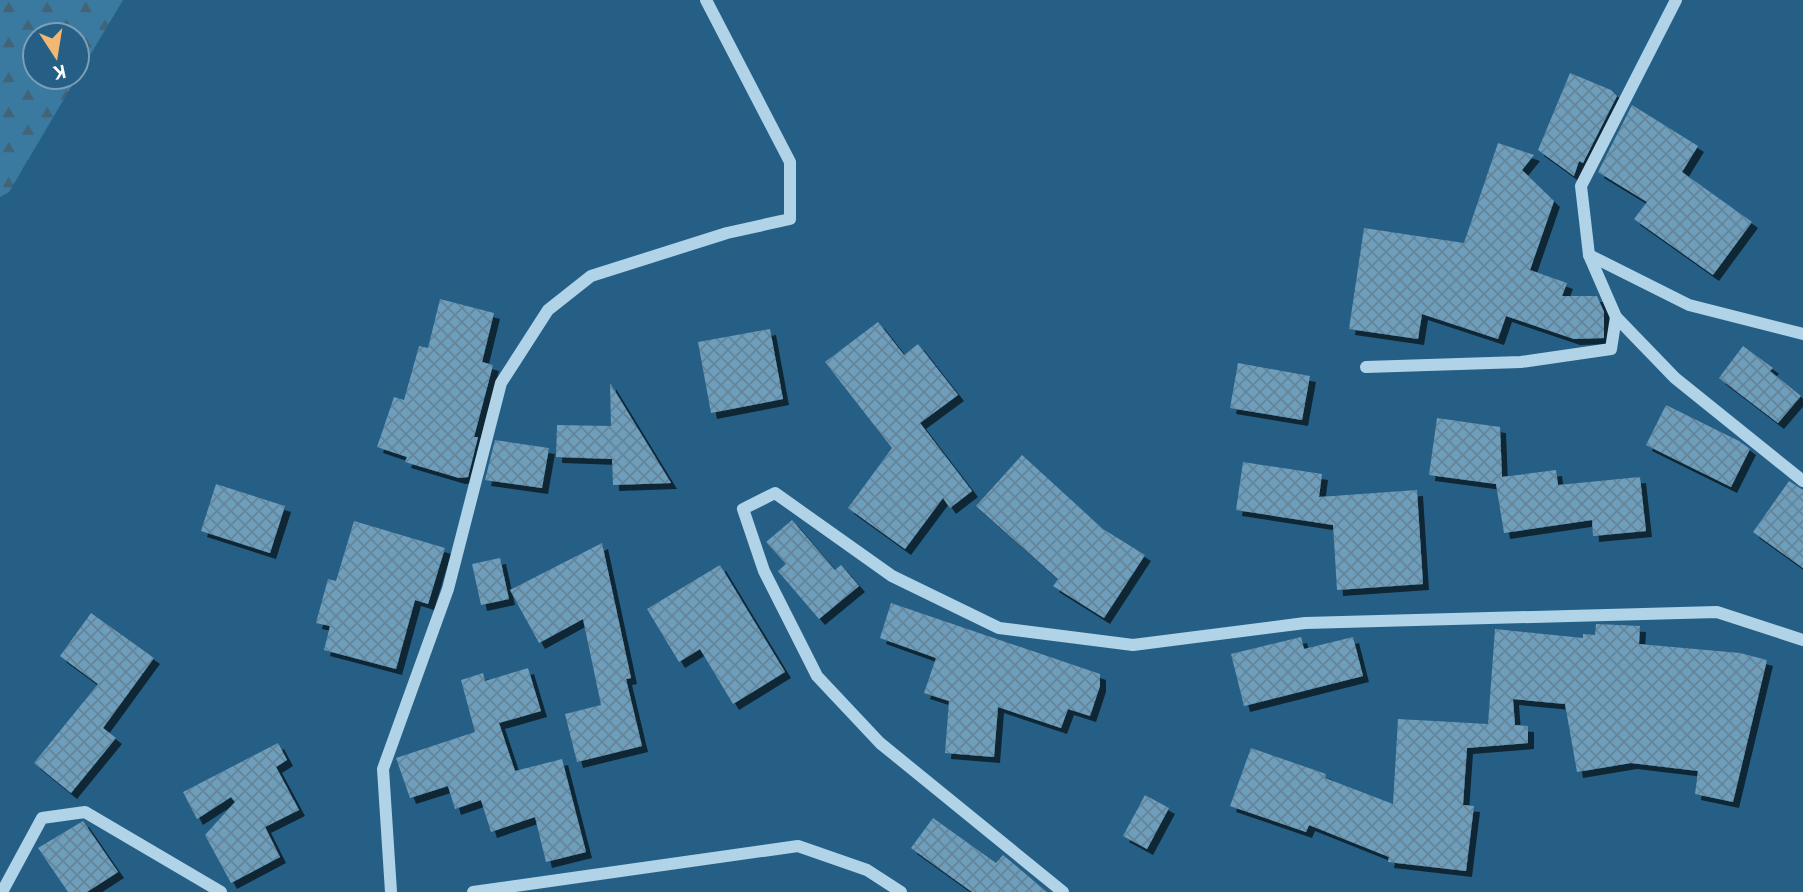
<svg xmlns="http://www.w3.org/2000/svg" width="1803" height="892" viewBox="0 0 1803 892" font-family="'DM Sans',sans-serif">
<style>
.forest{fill:url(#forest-firs)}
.building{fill:url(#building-cross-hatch);filter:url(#shadow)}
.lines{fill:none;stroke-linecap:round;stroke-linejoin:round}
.minor{stroke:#b0d3e8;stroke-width:12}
</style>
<defs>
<pattern id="forest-firs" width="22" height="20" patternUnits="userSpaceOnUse" patternTransform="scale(1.75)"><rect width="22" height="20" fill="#3a7aa1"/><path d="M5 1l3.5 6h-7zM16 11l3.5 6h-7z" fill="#436376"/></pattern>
<pattern id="building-cross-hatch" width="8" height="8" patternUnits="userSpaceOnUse" patternTransform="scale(1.75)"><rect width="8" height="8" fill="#6e9ebb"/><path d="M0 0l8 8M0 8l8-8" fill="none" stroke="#64859a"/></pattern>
<filter id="shadow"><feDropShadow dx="6" dy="6" stdDeviation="0" flood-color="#0009"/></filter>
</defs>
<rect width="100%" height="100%" fill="#265f85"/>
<path class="forest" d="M 0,0 L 123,0 L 77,77 L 77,35 L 35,35 L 35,77 L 77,77 L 9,192 L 0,197 Z"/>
<g class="building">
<path d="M 1570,73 L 1611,90 L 1617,96 L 1583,163 L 1579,161 L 1574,176 L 1538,150 Z"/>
<path d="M 1632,105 L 1698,146 L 1682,172 L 1752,222 L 1713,275 L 1634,219 L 1647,202 L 1598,172 Z"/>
<path d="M 1498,143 L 1534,155 L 1522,170 L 1554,201 L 1530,270 L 1567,283 L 1562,296 L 1597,296 L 1604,312 L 1604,338 L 1574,339 L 1506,316 L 1498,339 L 1422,314 L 1418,339 L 1349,329 L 1364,228 L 1464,243 Z"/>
<path d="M 440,299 L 494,313 L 482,362 L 493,365 L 474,437 L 478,437 L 468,477 L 459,478 L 405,462 L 407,457 L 377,447 L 394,397 L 404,400 L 419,346 L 428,348 Z"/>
<path d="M 878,322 L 904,355 L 918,344 L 958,395 L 920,423 L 972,491 L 950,508 L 943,498 L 905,549 L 848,508 L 892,448 L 825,362 Z"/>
<path d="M 770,329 L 783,399 L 711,413 L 698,342 Z"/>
<path d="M 1743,346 L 1773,368 L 1770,371 L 1801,396 L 1778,423 L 1719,378 Z"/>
<path d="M 1238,363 L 1310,376 L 1302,420 L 1230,408 Z"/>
<path d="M 610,383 L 657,460 L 671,483 L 613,485 L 612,459 L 556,457 L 557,425 L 611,426 Z"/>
<path d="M 1666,405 L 1739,441 L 1750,449 L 1731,487 L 1646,445 Z"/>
<path d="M 1437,418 L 1500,427 L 1502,477 L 1556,470 L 1558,485 L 1640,477 L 1646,531 L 1593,536 L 1592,520 L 1504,533 L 1496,484 L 1429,475 Z"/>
<path d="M 495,440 L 549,448 L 542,488 L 485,480 Z"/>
<path d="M 1022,455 L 1103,529 L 1145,555 L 1104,618 L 1053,586 L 1058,579 L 976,506 Z"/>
<path d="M 1243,462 L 1322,474 L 1319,497 L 1417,490 L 1423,584 L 1337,590 L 1333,525 L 1236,510 Z"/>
<path d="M 1789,481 L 1803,490 L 1803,568 L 1753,532 Z"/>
<path d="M 216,484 L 285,506 L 270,553 L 201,531 Z"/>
<path d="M 792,520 L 835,570 L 841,565 L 859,586 L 819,619 L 778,571 L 786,564 L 766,542 Z"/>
<path d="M 354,521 L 445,548 L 428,604 L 415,600 L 396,669 L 324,650 L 330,626 L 316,623 L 328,579 L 336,581 Z"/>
<path d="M 602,543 L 631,678 L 626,679 L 642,746 L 577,762 L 565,714 L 601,705 L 583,619 L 539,643 L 510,590 Z"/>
<path d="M 500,558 L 509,599 L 481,605 L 472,564 Z"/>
<path d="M 720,565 L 785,672 L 733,704 L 700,649 L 679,662 L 647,609 Z"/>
<path d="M 891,603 L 1100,674 L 1100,686 L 1090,716 L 1068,709 L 1061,728 L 998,707 L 994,757 L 945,753 L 949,701 L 924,693 L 936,658 L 880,638 Z"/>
<path d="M 91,613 L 154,658 L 103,728 L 116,738 L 71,793 L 34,763 L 98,684 L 60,656 Z"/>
<path d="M 1596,624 L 1640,626 L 1639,644 L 1740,653 L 1767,660 L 1733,802 L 1695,794 L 1698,771 L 1631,763 L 1577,772 L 1565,704 L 1513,699 L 1515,725 L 1528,726 L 1528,743 L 1467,748 L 1463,805 L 1474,806 L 1466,871 L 1388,862 L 1389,857 L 1309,825 L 1306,832 L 1230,806 L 1251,748 L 1326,774 L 1325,778 L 1393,804 L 1398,719 L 1488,724 L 1495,629 L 1583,638 L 1583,634 L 1595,635 Z"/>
<path d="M 1301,637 L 1304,649 L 1353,637 L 1363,676 L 1244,706 L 1231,654 Z"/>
<path d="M 528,668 L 541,711 L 499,723 L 515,771 L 562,759 L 586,852 L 546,862 L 535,817 L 491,832 L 481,800 L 455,809 L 448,786 L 410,798 L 396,758 L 475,732 L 461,680 L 483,673 L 485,681 Z"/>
<path d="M 278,743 L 287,760 L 276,767 L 299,810 L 265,827 L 280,857 L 231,883 L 205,835 L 235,802 L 231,797 L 197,819 L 183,792 Z"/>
<path d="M 1145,795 L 1169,808 L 1147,849 L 1123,836 Z"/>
<path d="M 933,818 L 996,863 L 1003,855 L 1047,892 L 972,892 L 911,848 Z"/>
<path d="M 83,821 L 118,872 L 87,892 L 68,892 L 38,848 Z"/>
</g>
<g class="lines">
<g class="minor">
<path d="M 1676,0 L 1581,186 L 1589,255 L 1616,317 L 1675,378 L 1803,481"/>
<path d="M 1589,255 L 1689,305 L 1803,334"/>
<path d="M 1366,367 L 1521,362 L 1611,349 L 1616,317"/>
<path d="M 2,892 L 42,818 L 85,812 L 221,892"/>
<path d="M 391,892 L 383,769 L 448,589 L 501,383 L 548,310 L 591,276 L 727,233 L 790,219 L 790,162 L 706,0"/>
<path d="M 473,892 L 798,846 L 867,870 L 901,892"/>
<path d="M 1063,892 L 880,743 L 817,676 L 764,571 L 743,509 L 775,493 L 892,576 L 999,628 L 1133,645 L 1305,623 L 1717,612 L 1803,640"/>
</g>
</g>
<g transform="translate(56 56) rotate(168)"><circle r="33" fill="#265f85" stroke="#7d9fb6" stroke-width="2"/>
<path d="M0-5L12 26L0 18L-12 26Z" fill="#f1b874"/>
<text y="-10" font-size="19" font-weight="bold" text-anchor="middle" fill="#ffffff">K</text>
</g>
</svg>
